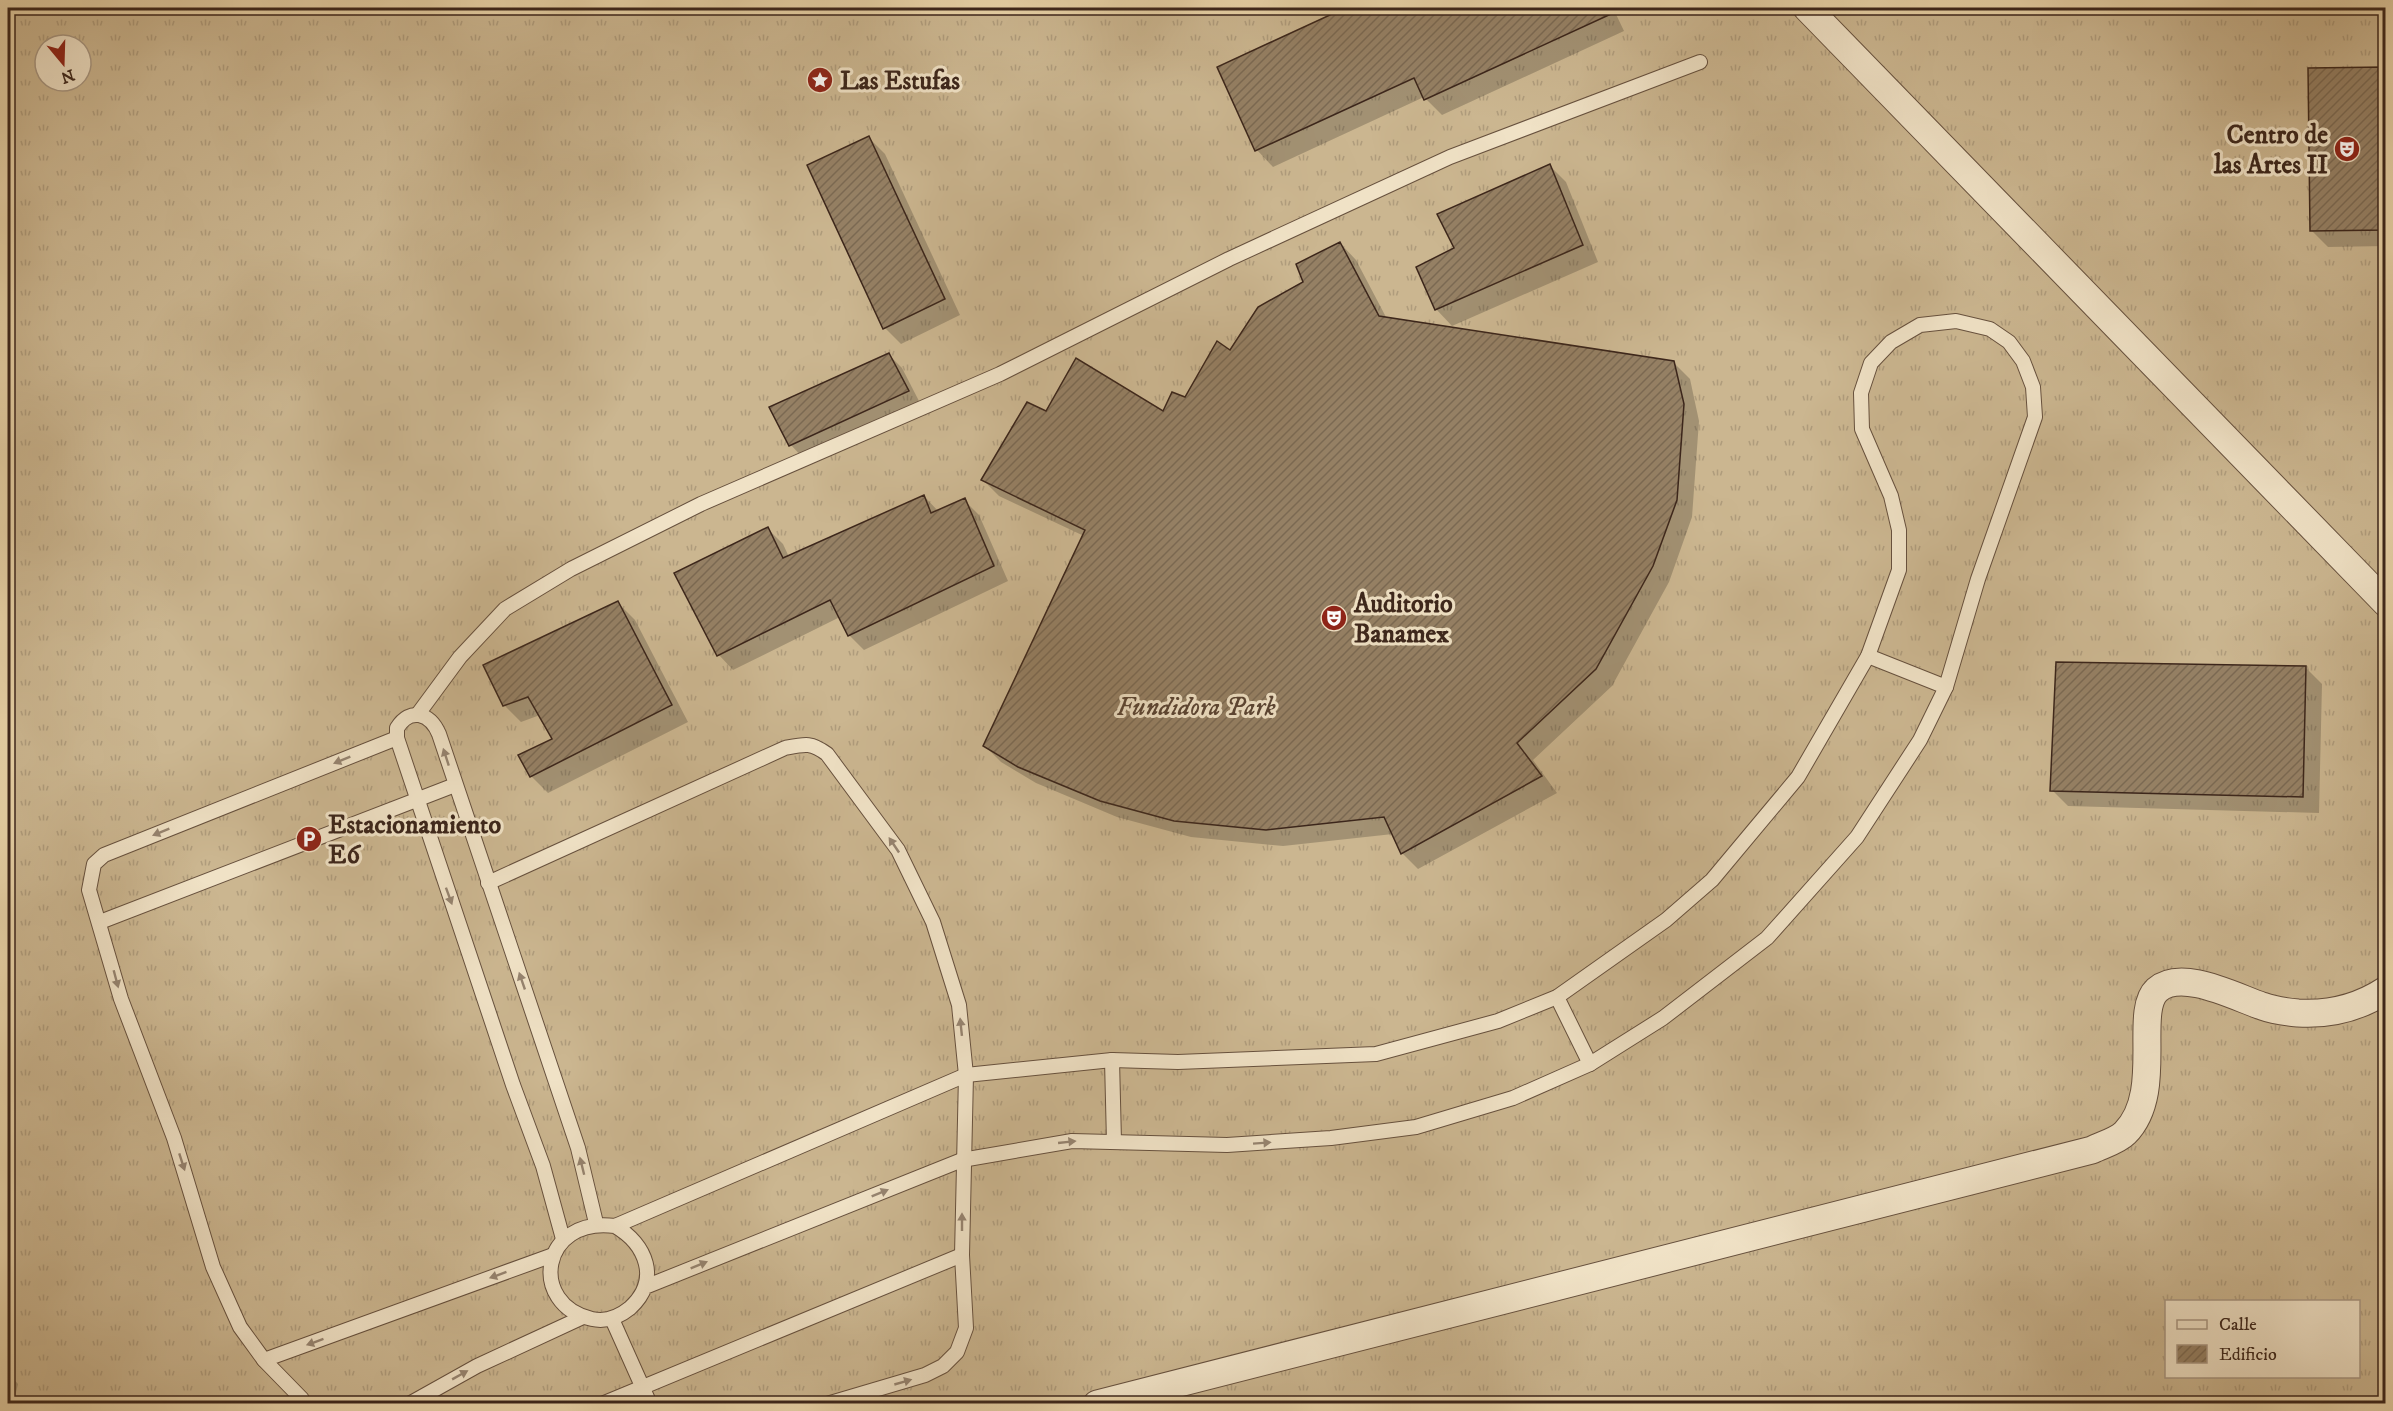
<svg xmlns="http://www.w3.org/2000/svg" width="2393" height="1411" viewBox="0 0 2393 1411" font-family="'IM FELL DW Pica',serif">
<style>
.grass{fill:url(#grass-tufts);stroke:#846e56;stroke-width:1.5;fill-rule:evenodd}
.shadow{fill:#0003}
.building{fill:url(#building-hatch);stroke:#3c261b;stroke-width:1.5}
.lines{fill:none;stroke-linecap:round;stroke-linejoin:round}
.lane-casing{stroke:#67513e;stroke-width:16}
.street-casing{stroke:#67513e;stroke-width:29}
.lane{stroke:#f0e2c6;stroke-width:14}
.street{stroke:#f0e2c6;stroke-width:27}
.oneway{fill:#968470}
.labels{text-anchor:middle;stroke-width:6;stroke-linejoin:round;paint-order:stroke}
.poi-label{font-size:26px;font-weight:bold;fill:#3c261b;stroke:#f0e2c6;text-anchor:start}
.park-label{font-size:26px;font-style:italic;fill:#594332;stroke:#f0e2c6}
</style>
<defs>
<pattern id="grass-tufts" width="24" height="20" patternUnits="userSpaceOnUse" patternTransform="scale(1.5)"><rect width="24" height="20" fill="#cbb690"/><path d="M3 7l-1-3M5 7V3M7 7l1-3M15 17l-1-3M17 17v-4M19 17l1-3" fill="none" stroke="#af9c7c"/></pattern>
<pattern id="building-hatch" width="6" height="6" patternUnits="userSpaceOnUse" patternTransform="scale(1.5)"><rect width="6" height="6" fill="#958064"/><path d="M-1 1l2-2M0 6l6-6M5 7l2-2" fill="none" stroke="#7b6952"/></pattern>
</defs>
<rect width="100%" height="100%" fill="#e8d3a8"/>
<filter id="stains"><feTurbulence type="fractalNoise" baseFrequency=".00333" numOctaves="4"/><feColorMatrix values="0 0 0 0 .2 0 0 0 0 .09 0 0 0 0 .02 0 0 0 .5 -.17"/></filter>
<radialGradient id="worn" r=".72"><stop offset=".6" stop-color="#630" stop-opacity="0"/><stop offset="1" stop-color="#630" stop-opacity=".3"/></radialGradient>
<path class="grass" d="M 16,8 L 2385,8 L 2385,1403 L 8,1403 L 8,17 ZM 45,45 L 81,45 L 81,81 L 45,81 ZM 2166,1302 L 2358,1302 L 2358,1376 L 2166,1376 Z"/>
<g class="shadow">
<path d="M 1349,8 L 1613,8 L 1624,31 L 1442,115 L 1424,97 L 1273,167 L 1257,150 L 1219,68 Z"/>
<path d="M 2386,69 L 2386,246 L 2328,247 L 2312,231 L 2310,70 Z"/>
<path d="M 869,138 L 885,154 L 960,315 L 901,344 L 885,328 Z"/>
<path d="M 1550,166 L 1566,182 L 1598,262 L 1452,326 L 1436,309 L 1456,248 Z"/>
<path d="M 1340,243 L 1356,260 L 1387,319 L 1673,362 L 1690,379 L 1699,421 L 1692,517 L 1669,582 L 1612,686 L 1533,760 L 1557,793 L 1418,869 L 1402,853 L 1393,834 L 1283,846 L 1191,837 L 1117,817 L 1036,783 L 1001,762 L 985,746 L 1084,536 L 999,496 L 983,480 L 1047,413 L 1164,413 L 1186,399 L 1230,352 L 1305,283 Z"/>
<path d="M 889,355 L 902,368 L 920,403 L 803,458 L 791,445 L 771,408 Z"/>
<path d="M 924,496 L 938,511 L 964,500 L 979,515 L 1008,581 L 864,650 L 849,635 L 840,617 L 733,670 L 719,655 L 768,529 L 783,544 L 789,557 Z"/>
<path d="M 618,603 L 635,620 L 688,722 L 548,793 L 531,776 L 520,756 L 554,740 L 540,715 L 521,722 L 505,706 L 485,666 Z"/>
<path d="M 2305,667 L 2322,684 L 2319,813 L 2068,806 L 2052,790 Z"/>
<path d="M 8,1373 L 18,1384 L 13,1404 L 8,1404 Z"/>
</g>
<g class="building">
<path d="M 1345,8 L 1624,8 L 1424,100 L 1414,78 L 1255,151 L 1217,67 Z"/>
<path d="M 2385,67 L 2385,230 L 2310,231 L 2308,68 Z"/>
<path d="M 869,136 L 945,299 L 883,329 L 807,165 Z"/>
<path d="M 1550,164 L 1583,245 L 1435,310 L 1416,267 L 1454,248 L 1437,214 Z"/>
<path d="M 1340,242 L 1379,316 L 1674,361 L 1684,404 L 1677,500 L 1653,566 L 1596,669 L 1517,743 L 1542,776 L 1401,854 L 1384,817 L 1266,830 L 1174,821 L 1100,801 L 1018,767 L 983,746 L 1085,530 L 981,480 L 1027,402 L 1046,411 L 1076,358 L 1163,411 L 1172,392 L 1185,397 L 1217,341 L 1230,350 L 1258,307 L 1303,282 L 1296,264 Z"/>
<path d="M 889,353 L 909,391 L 789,446 L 769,407 Z"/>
<path d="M 924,495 L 931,513 L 965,498 L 994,566 L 848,636 L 830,600 L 717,656 L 674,573 L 768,527 L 783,558 Z"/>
<path d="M 618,601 L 672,705 L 530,777 L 518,755 L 552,739 L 528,697 L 503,706 L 483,665 Z"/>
<path d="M 2056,662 L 2306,666 L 2303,797 L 2050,791 Z"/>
</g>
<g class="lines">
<g class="lane-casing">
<g id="lane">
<path d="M 1868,656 L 1946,687"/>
<path d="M 418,714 L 460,657 L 505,609 L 571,569 L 701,504 L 1000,374 L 1229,259 L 1450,157 L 1700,62"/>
<path d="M 488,883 L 785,748 C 805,744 811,742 827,754 L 898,850 L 933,922 L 959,1005 L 966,1075 L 962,1255 L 966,1328 L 957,1352 L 943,1366 L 925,1375 L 827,1404"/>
<path d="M 100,922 L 455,785"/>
<path d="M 1557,997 L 1590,1064"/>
<path d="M 1112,1060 L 1114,1142"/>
<path d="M 615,1226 C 646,1244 661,1280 630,1308 C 619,1317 606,1322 592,1319 C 528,1305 540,1216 615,1226 L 966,1075 L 1112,1060 L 1178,1062 L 1376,1054 L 1498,1021 L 1557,997 L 1666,920 L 1712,880 L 1798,777 L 1868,656 L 1899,570 L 1899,530 L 1891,496 L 1862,429 L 1861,393 L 1871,363 L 1891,342 L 1920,325 L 1956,321 L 1990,329 L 2009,342 L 2023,361 L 2033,387 L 2035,417 L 1978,579 L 1946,687 L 1920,740 L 1857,837 L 1767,938 L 1663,1018 L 1590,1064 L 1513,1098 L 1416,1127 L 1331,1138 L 1227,1145 L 1072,1141 L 962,1160 L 645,1287"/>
<path d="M 563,1239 L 543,1166 L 513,1085 L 397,738 L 397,728 C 410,707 430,713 439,734 L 578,1148 L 596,1223"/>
<path d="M 612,1319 L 650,1404"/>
<path d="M 264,1360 L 240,1327 L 213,1267 L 174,1138 L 121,999 L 89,890 L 94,864 L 104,855 L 397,738"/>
<path d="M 302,1404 L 302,1399 L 264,1360 L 553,1255"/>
<path d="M 409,1404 L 477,1366 L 583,1317"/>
<path d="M 602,1404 L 962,1255"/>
</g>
</g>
<g class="street-casing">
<g id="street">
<path d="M 1807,8 L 2386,603"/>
<path d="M 1097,1404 L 2092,1150 C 2102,1145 2117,1141 2125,1133 C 2165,1093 2133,1012 2157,990 C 2182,968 2237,998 2262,1006 C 2273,1010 2287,1012 2298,1013 C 2329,1015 2360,1007 2386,990"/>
</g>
</g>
<use href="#lane" class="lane"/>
<use href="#street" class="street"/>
</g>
<defs><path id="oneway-solid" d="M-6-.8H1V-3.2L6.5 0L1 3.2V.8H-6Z" transform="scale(1.5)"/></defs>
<g class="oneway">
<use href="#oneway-solid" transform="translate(446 757) rotate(-108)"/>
<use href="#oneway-solid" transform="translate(342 760) rotate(158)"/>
<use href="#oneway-solid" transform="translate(161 832) rotate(158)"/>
<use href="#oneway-solid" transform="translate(894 845) rotate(-124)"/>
<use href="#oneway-solid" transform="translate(449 896) rotate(70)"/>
<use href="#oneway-solid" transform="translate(116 979) rotate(75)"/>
<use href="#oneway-solid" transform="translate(522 981) rotate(-109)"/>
<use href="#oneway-solid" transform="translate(961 1027) rotate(-96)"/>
<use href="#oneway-solid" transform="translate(1067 1142) rotate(-6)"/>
<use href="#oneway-solid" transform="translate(1262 1143) rotate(-4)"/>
<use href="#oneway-solid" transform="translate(182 1162) rotate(72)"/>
<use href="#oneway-solid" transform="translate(582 1166) rotate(-104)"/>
<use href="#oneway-solid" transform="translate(880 1193) rotate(-22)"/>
<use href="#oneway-solid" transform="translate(962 1222) rotate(-90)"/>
<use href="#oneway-solid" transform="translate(699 1265) rotate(-22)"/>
<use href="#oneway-solid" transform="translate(498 1275) rotate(160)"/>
<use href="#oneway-solid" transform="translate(315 1342) rotate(160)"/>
<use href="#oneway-solid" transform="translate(460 1375) rotate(-29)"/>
<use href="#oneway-solid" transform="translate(903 1382) rotate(-16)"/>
</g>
<defs>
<g id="sight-disc" transform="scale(1.35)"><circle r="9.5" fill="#8f2418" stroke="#f0e2c6"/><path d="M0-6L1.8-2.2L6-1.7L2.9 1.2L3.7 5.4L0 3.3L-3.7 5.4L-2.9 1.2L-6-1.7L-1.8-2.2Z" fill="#fff"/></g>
<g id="theatre-disc" transform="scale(1.35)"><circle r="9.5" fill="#8f2418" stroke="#f0e2c6"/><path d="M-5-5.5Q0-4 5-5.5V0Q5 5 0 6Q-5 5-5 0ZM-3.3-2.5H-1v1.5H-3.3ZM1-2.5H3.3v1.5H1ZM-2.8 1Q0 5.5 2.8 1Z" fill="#fff"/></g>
<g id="parking-disc" transform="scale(1.35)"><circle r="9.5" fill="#8f2418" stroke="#f0e2c6"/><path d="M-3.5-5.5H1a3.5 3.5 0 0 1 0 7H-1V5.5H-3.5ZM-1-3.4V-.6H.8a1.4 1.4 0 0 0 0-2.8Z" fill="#fff"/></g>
</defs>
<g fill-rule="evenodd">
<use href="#sight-disc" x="820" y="80"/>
<use href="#theatre-disc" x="2347" y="149"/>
<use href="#theatre-disc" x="1334" y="618"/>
<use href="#parking-disc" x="309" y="839"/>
</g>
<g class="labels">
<g class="poi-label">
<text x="840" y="89">Las Estufas</text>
<text x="2328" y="143" text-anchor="end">Centro de<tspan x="2328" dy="30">las Artes II</tspan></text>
<text x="1354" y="612">Auditorio<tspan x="1354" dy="30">Banamex</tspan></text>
<text x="328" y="833">Estacionamiento<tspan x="328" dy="30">E6</tspan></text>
</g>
<g class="park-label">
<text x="1196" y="715">Fundidora Park</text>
</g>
</g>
<rect width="2393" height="1411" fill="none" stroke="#e8d3a8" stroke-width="30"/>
<rect x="9" y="9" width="2375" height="1393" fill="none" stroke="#3c261b" stroke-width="3"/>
<rect x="15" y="15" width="2363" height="1381" fill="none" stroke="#3c261b" stroke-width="1.5"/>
<rect x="2165" y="1300" width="195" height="78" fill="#f0e2c6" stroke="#a89782" stroke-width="1.5"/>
<rect x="2177" y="1320" width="30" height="9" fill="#f0e2c6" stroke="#a89782" stroke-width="1.5"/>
<text x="2219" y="1330" font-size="18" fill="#3c261b">Calle</text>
<rect x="2177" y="1345" width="30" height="18" fill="url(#building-hatch)" stroke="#a89782" stroke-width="1.5"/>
<text x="2219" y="1360" font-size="18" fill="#3c261b">Edificio</text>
<g transform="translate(63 63) rotate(161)"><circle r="28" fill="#f0e2c6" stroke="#a89782" stroke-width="1.5"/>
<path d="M0-4.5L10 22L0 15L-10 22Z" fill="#8f2418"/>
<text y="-9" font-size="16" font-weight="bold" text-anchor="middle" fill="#3c261b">N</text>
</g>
<rect width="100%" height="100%" filter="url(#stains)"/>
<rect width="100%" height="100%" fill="url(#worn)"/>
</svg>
